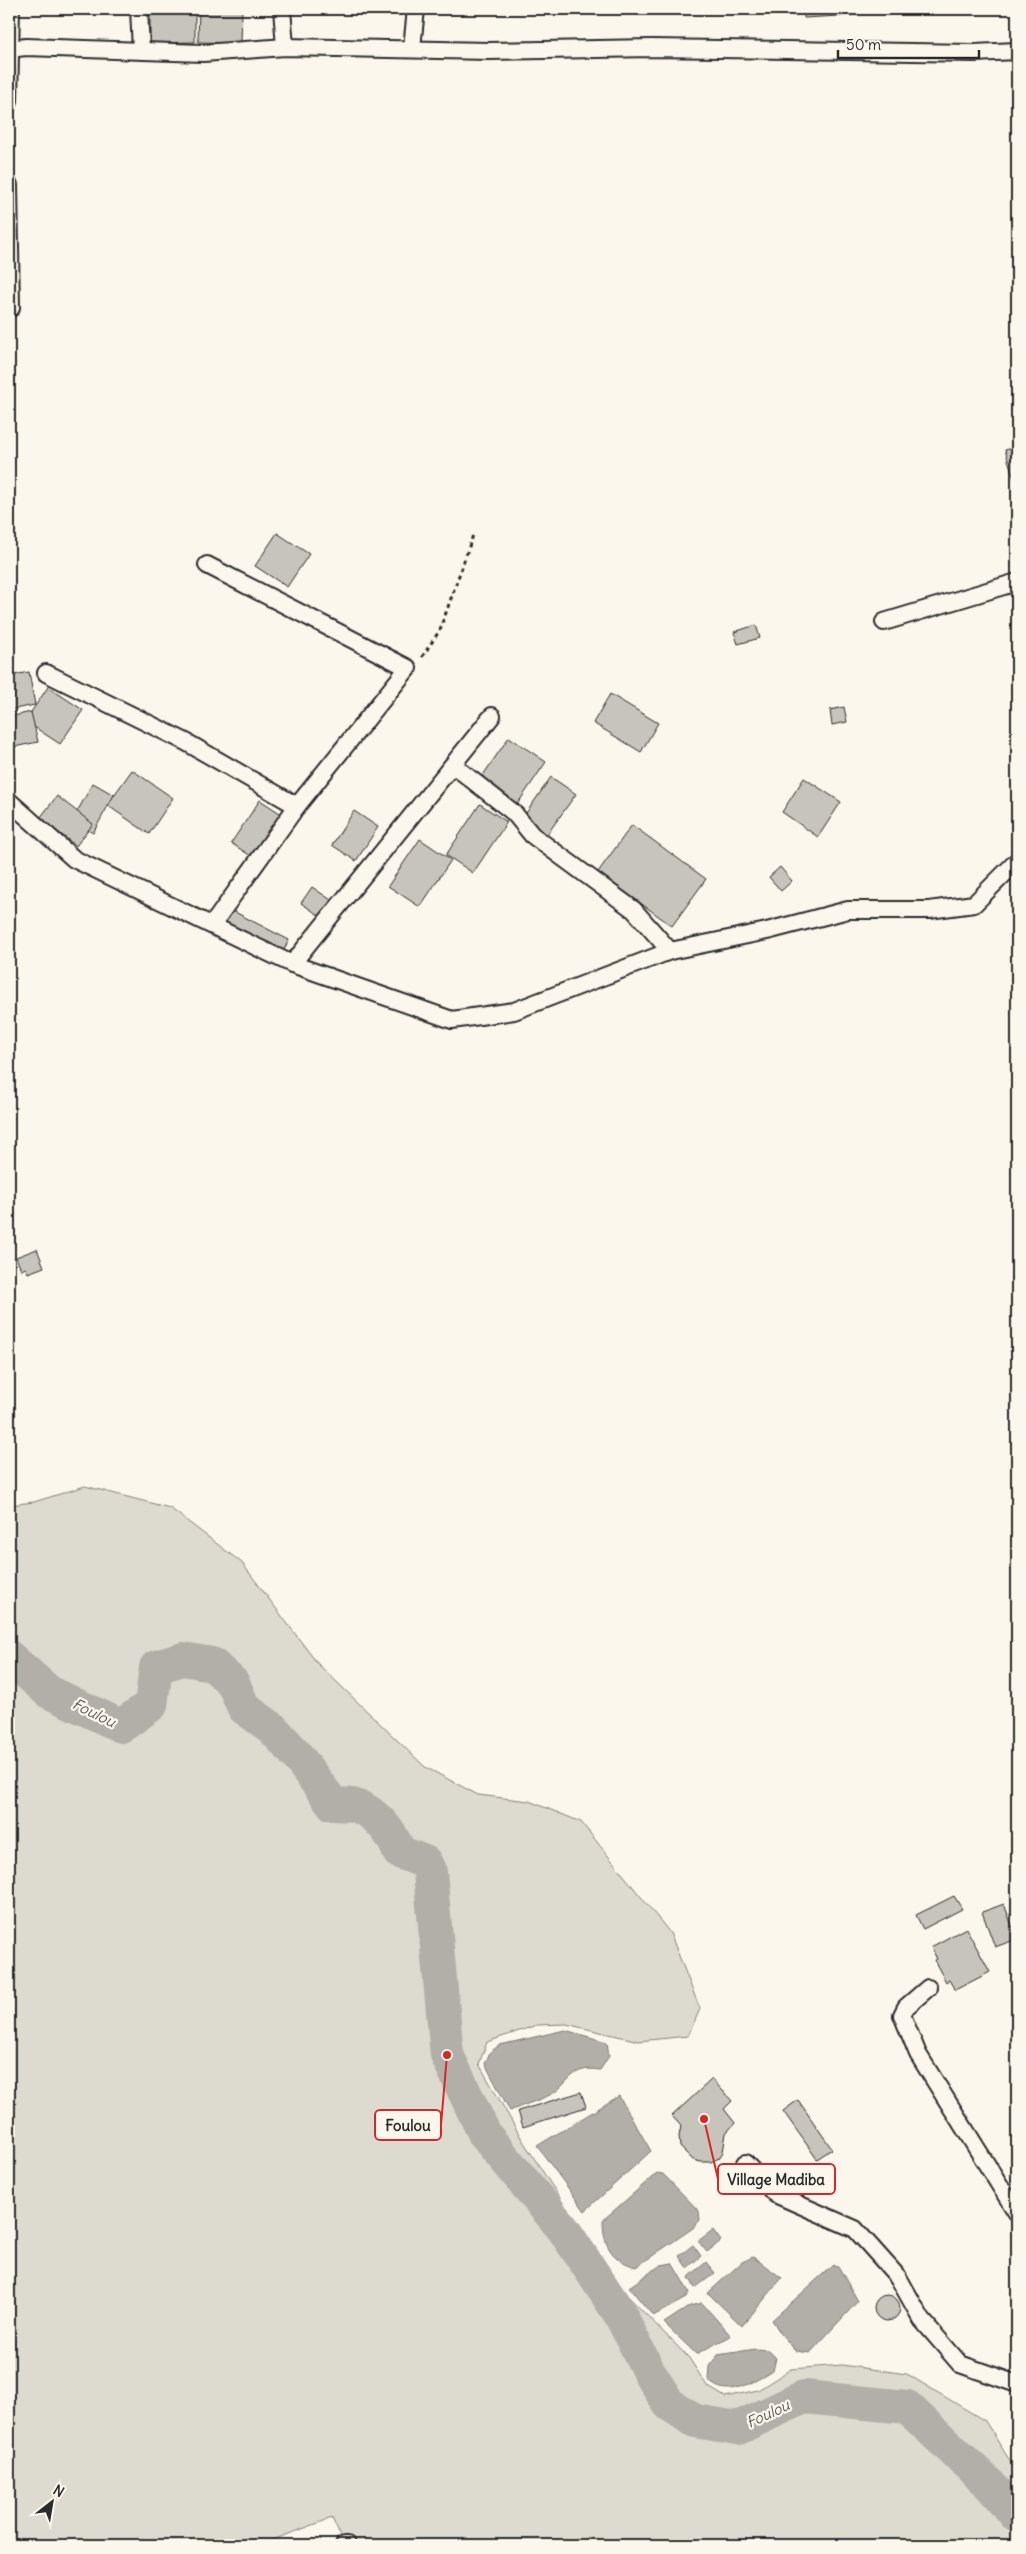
<svg xmlns="http://www.w3.org/2000/svg" width="1026" height="2554" viewBox="0 0 1026 2554" font-family="Delius,sans-serif">
<style>
.green{fill:#dddad0;stroke:#84827e}
.water{fill:#b1afa7;stroke:#7b7a75}
.lines{fill:none;stroke-linecap:round;stroke-linejoin:round}
.river{stroke:#b1afa7;stroke-width:34}
.building{fill:#c7c4bc;stroke:#2b2b2b}
.street-casing{stroke:#2b2b2b;stroke-width:20}
.path{stroke:#2b2b2b;stroke-width:3;stroke-dasharray:4 4;stroke-linecap:butt}
.street{stroke:#fbf7ec;stroke-width:16}
.labels{text-anchor:middle;stroke-width:4.5;stroke-linejoin:round;paint-order:stroke}
.water-label{font-size:15px;font-style:italic;fill:#5a5956;stroke:#fbf7ec}
.leader{fill:none;stroke:#d62828;stroke-width:2}
.callout-dot{fill:#d62828;stroke:#fbf7ec;stroke-width:2}
.callout{fill:#fbf7ec;stroke:#d62828;stroke-width:2}
.callout-label{font-size:15px;text-anchor:middle;font-weight:bold;fill:#2b2b2b}
</style>
<rect width="100%" height="100%" fill="#fbf7ec"/>
<filter id="ink" filterUnits="userSpaceOnUse"><feTurbulence type="fractalNoise" baseFrequency=".02" numOctaves="2"/><feDisplacementMap in="SourceGraphic" scale="10" xChannelSelector="R" yChannelSelector="G"/><feConvolveMatrix kernelMatrix="1 2 1 2 8 2 1 2 1" color-interpolation-filters="sRGB"/></filter>
<g filter="url(#ink)">
<path class="green" d="M 85,1486 L 170,1508 L 242,1563 L 317,1663 L 425,1767 L 478,1795 L 529,1801 L 581,1822 L 670,1933 L 700,2009 L 688,2036 L 639,2041 L 566,2024 L 537,2025 L 487,2042 L 479,2064 L 523,2141 L 615,2283 L 689,2358 L 707,2386 L 725,2397 L 758,2390 L 791,2369 L 842,2365 L 907,2374 L 985,2421 L 1017,2472 L 1017,2545 L 344,2545 L 332,2518 L 259,2545 L 9,2545 L 9,1505 L 34,1502 Z"/>
<g class="water">
<path d="M 565,2030 L 607,2042 L 609,2056 L 600,2070 C 569,2065 570,2085 550,2095 C 537,2101 523,2105 510,2111 L 485,2064 L 490,2052 L 500,2045 Z"/>
<path d="M 619,2096 L 651,2151 L 585,2211 L 537,2146 Z"/>
<path d="M 657,2173 L 663,2174 L 699,2211 L 700,2220 L 693,2228 L 636,2267 C 611,2260 603,2245 603,2220 Z"/>
<path d="M 713,2230 L 721,2241 L 707,2252 L 698,2241 Z"/>
<path d="M 693,2245 L 701,2256 L 687,2268 L 679,2256 Z"/>
<path d="M 753,2257 L 782,2278 L 742,2326 L 708,2293 L 742,2262 Z"/>
<path d="M 706,2262 L 715,2273 L 695,2288 L 689,2277 Z"/>
<path d="M 672,2263 L 689,2292 L 686,2298 L 653,2316 L 629,2287 L 661,2265 Z"/>
<path d="M 833,2265 L 838,2266 L 858,2301 L 810,2353 L 796,2351 L 781,2334 L 772,2320 Z"/>
<path d="M 702,2303 L 731,2336 L 696,2354 L 664,2323 L 690,2306 Z"/>
<path d="M 755,2349 L 768,2350 L 776,2358 L 773,2371 C 753,2382 727,2400 708,2380 L 709,2366 L 718,2355 Z"/>
</g>
<g class="lines">
<path class="river" d="M 9,1657 L 49,1692 L 121,1726 L 151,1705 L 156,1667 L 183,1659 L 212,1664 L 233,1683 L 244,1708 L 272,1728 L 295,1753 L 333,1804 C 339,1805 347,1804 353,1805 C 374,1810 392,1832 399,1852 L 425,1862 L 430,1872 L 447,2055 L 485,2135 L 564,2230 L 620,2314 L 649,2372 L 669,2404 L 695,2421 L 738,2428 L 804,2397 L 907,2407 L 991,2486 L 1017,2516"/>
</g>
<g class="building">
<path d="M 150,9 L 195,9 L 195,42 L 150,43 Z"/>
<path d="M 199,9 L 242,9 L 241,43 L 198,42 Z"/>
<path d="M 804,9 L 856,9 L 857,15 L 804,18 Z"/>
<path d="M 1017,447 L 1017,484 L 1016,485 L 1005,450 Z"/>
<path d="M 277,533 L 309,554 L 287,587 L 255,566 Z"/>
<path d="M 756,625 L 760,638 L 738,644 L 734,632 Z"/>
<path d="M 29,672 L 35,705 L 9,710 L 9,676 Z"/>
<path d="M 48,687 L 83,710 L 60,744 L 25,721 Z"/>
<path d="M 610,694 L 658,723 L 641,752 L 593,723 Z"/>
<path d="M 844,707 L 847,722 L 832,725 L 830,710 Z"/>
<path d="M 31,712 L 38,742 L 9,748 L 9,717 Z"/>
<path d="M 509,737 L 546,762 L 516,806 L 479,781 Z"/>
<path d="M 132,770 L 173,798 L 149,834 L 107,805 Z"/>
<path d="M 551,777 L 576,794 L 546,836 L 522,819 Z"/>
<path d="M 804,778 L 841,802 L 818,837 L 782,812 Z"/>
<path d="M 93,783 L 114,795 L 93,833 L 72,821 Z"/>
<path d="M 57,796 L 93,824 L 76,846 L 40,818 Z"/>
<path d="M 260,800 L 283,815 L 254,858 L 231,843 Z"/>
<path d="M 480,804 L 507,822 L 473,873 L 446,855 Z"/>
<path d="M 354,811 L 378,827 L 356,861 L 332,845 Z"/>
<path d="M 632,825 L 706,879 L 672,926 L 598,872 Z"/>
<path d="M 420,839 L 451,860 L 420,907 L 388,886 Z"/>
<path d="M 780,867 L 792,881 L 781,891 L 769,877 Z"/>
<path d="M 312,887 L 331,900 L 320,916 L 301,903 Z"/>
<path d="M 229,909 L 289,940 L 281,955 L 221,924 Z"/>
<path d="M 37,1249 L 44,1267 L 28,1273 L 26,1268 L 21,1270 L 16,1257 Z"/>
<path d="M 954,1896 L 962,1909 L 923,1929 L 916,1915 Z"/>
<path d="M 1004,1904 L 1017,1939 L 995,1947 L 982,1912 Z"/>
<path d="M 966,1928 L 990,1972 L 955,1990 L 949,1980 L 946,1982 L 934,1960 L 937,1959 L 931,1947 Z"/>
<path d="M 712,2079 L 732,2101 L 724,2109 L 735,2123 L 726,2133 L 723,2152 L 719,2158 L 711,2162 L 701,2162 L 693,2160 L 680,2147 L 679,2136 L 681,2126 L 672,2116 Z"/>
<path d="M 581,2092 L 586,2107 L 523,2127 L 518,2111 Z"/>
<path d="M 798,2100 L 832,2149 L 817,2159 L 783,2111 Z"/>
<circle cx="887" cy="2308" r="13"/>
</g>
<g class="lines">
<g class="street-casing">
<g id="street">
<path d="M 139,9 L 141,50"/>
<path d="M 282,9 L 285,47"/>
<path d="M 412,48 L 416,9"/>
<path d="M 9,49 L 26,47 L 203,53 L 285,47 L 490,51 L 652,48 L 974,53 L 1017,51"/>
<path d="M 9,101 L 11,9"/>
<path d="M 9,185 L 11,308"/>
<path d="M 207,565 L 408,668 L 297,806 L 212,925"/>
<path d="M 884,622 L 1017,582"/>
<path d="M 46,673 L 186,742 L 297,806"/>
<path d="M 453,765 L 514,813 L 532,835 L 634,910 L 670,951"/>
<path d="M 9,801 L 74,859 L 292,964 L 452,1020 L 514,1011 L 670,951 L 767,931 L 848,910 L 929,910 L 974,904 L 1017,861"/>
<path d="M 292,964 L 492,716"/>
<path d="M 928,1988 L 906,2007 L 902,2015 L 918,2054 L 1017,2213"/>
<path d="M 745,2163 L 775,2194 L 855,2229 L 898,2277 L 922,2320 L 960,2364 L 1017,2384"/>
<path d="M 344,2545 L 347,2545"/>
</g>
</g>
<path class="path" d="M 422,657 L 440,630 L 473,535"/>
<use href="#street" class="street"/>
</g>
</g>
<g class="labels">
<g class="water-label">
<text transform="translate(94 1713) rotate(26)" y="5">Foulou</text>
<text transform="translate(768 2414) rotate(-25)" y="5">Foulou</text>
</g>
</g>
<path class="leader" d="M447 2055L441 2125M704 2119L718 2179"/>
<g class="callout-dot">
<circle cx="447" cy="2055" r="5"/>
<circle cx="704" cy="2119" r="5"/>
</g>
<g class="callout">
<rect x="375" y="2110" width="66" height="30" rx="5"/>
<rect x="718" y="2164" width="117" height="30" rx="5"/>
</g>
<g class="callout-label">
<text x="408" y="2131">Foulou</text>
<text x="776" y="2185">Village Madiba</text>
</g>
<rect width="1026" height="2554" fill="none" stroke="#fbf7ec" stroke-width="30"/>
<rect x="15" y="15" width="996" height="2524" fill="none" stroke="#2b2b2b" stroke-width="2" filter="url(#ink)"/>
<g transform="translate(52 2502) rotate(31)" stroke="#fbf7ec" stroke-width="4" paint-order="stroke">
<path d="M0-4L9 19L0 12L-9 19Z" fill="#2b2b2b"/>
<text y="-8" font-size="14" font-weight="bold" text-anchor="middle" fill="#2b2b2b">N</text>
</g>
<path d="M838 50v8h141v-8" fill="none" stroke="#2b2b2b" stroke-width="2.5"/>
<text x="846" y="50" font-size="15" fill="#2b2b2b" stroke="#fbf7ec" stroke-width="4" paint-order="stroke">50 m</text>
</svg>
